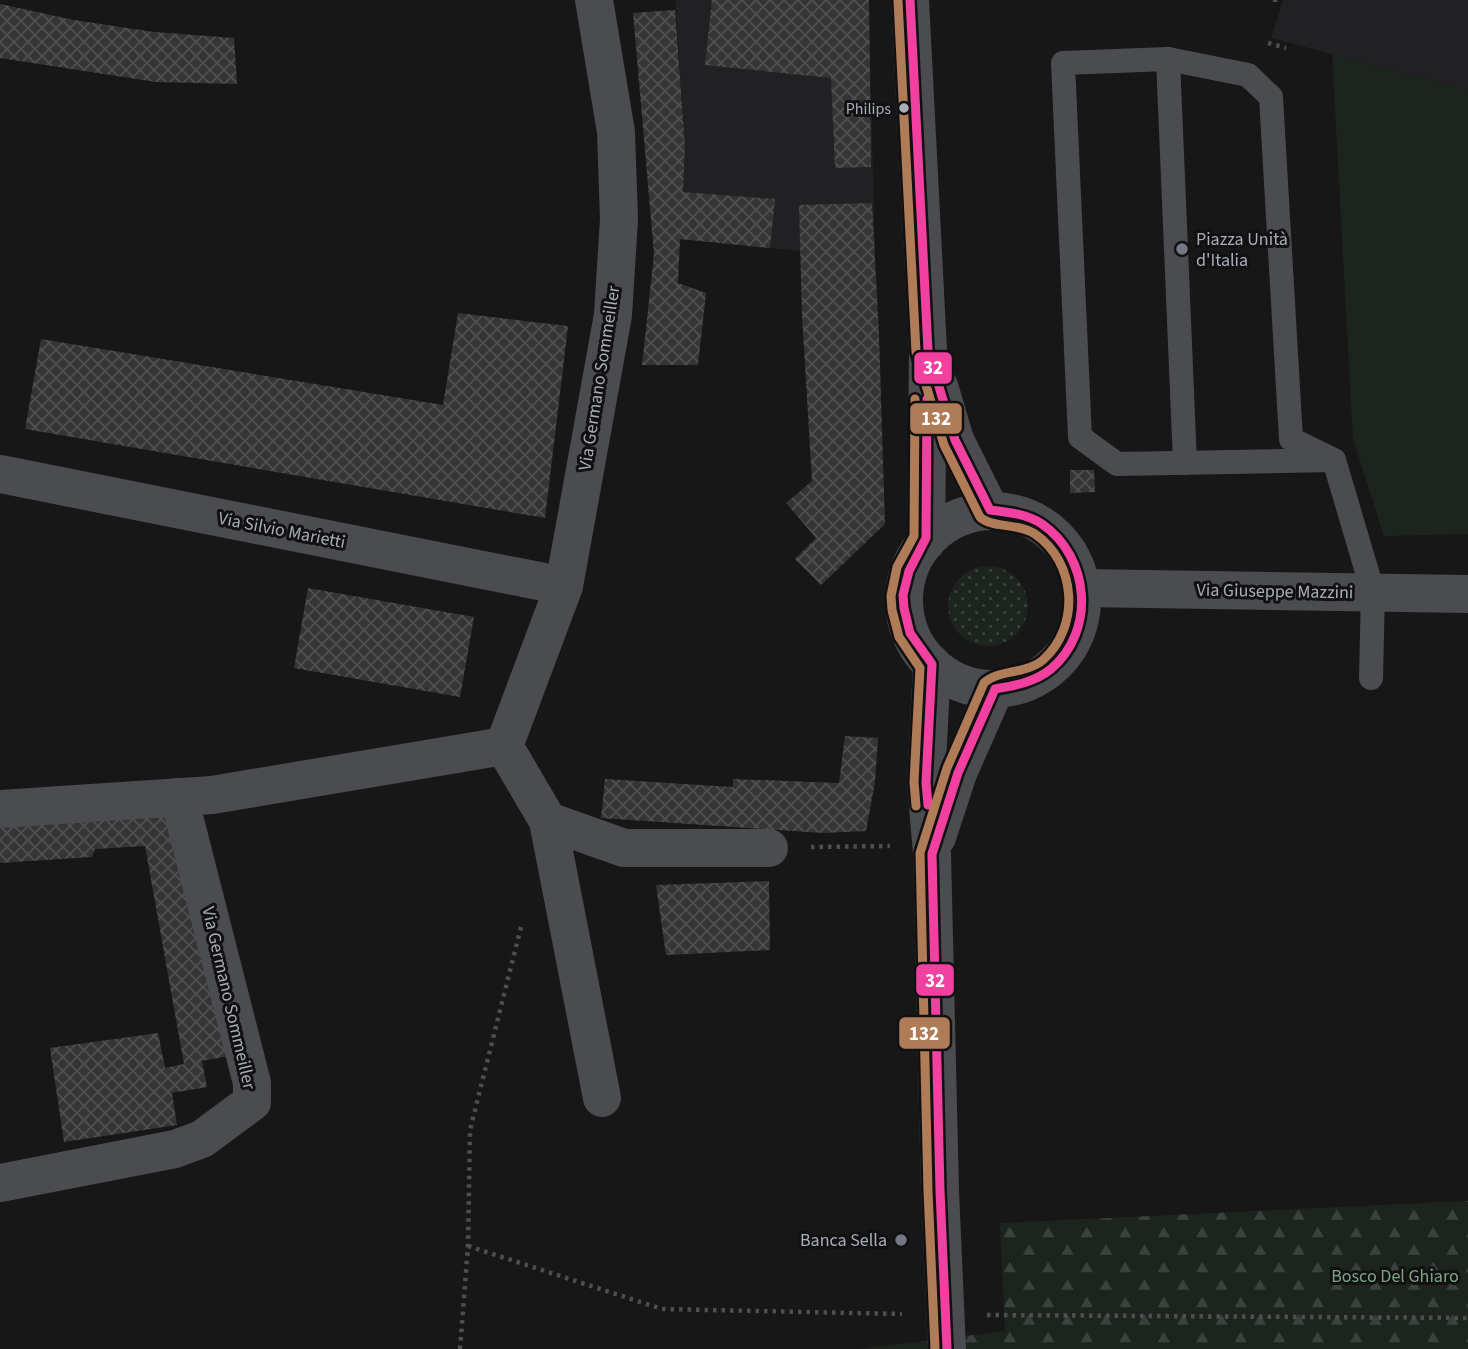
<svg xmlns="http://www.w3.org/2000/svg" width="1468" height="1349" viewBox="0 0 1468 1349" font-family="'Source Sans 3',sans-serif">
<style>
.built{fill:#212123}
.grass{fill:url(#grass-dots)}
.forest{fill:url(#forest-firs)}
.park{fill:#1d241e}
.building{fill:url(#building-cross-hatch)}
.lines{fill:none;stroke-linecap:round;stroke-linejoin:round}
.path{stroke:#4d4e52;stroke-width:4.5;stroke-dasharray:3.5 5;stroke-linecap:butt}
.service{stroke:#4b4c50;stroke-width:24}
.minor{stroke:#4b4c50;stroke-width:38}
.tertiary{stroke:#4b4c50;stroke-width:38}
.tertiary-bridge{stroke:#4b4c50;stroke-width:38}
.bus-1-casing{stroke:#111113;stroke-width:14}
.bus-2-casing{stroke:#111113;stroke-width:14}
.bus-1{stroke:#f240a1;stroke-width:9}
.bus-2{stroke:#b07c57;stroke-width:9}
.bus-dot{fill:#a8adb8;stroke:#111113;stroke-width:2.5}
.poi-dot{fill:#757880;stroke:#111113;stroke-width:2.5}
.labels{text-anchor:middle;stroke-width:6;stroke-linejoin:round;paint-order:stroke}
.bus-label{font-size:16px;fill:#a8adb8;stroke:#111113;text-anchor:end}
.poi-label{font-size:18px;fill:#a8adb8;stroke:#111113;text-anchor:start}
.street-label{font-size:18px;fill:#a8adb8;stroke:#111113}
.park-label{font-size:18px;fill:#7fa381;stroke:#111113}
.line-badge{stroke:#111113;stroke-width:2.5}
.badge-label{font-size:19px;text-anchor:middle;font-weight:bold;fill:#fff}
</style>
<defs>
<pattern id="grass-dots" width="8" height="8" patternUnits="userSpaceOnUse" patternTransform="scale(1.75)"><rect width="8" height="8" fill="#1d241e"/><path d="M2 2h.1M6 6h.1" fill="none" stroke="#3b413d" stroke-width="1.8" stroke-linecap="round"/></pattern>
<pattern id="forest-firs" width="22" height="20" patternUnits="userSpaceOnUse" patternTransform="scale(1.75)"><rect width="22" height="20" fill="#1d241e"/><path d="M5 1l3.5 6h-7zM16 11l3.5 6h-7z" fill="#3b413d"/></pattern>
<pattern id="building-cross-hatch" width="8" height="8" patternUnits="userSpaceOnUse" patternTransform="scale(1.75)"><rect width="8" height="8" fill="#353536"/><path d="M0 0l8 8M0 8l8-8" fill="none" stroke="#4f5051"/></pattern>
</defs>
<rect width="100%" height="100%" fill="#171717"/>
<g class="built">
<path d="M 675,0 L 720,0 L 869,15 L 875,251 L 800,251 L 680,239 L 685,146 Z"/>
<path d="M 1283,0 L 1468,0 L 1468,90 L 1271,38 Z"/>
</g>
<circle class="grass" cx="988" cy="606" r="40"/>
<path class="forest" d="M 1468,1201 L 1468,1349 L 859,1349 L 1005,1331 L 1000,1223 Z"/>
<path class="park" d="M 1332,54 L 1468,90 L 1468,534 L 1384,536 L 1353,439 Z"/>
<g class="building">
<path d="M 712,0 L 869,0 L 871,167 L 835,168 L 831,78 L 705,65 Z"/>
<path d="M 0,4 L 74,20 L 154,32 L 234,38 L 237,84 L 156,82 L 0,58 Z"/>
<path d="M 675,10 L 685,146 L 683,192 L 775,199 L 770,248 L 680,239 L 678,283 L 706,293 L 698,365 L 642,365 L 654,254 L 633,13 Z"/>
<path d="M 872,203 L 879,335 L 885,524 L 821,585 L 795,559 L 816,538 L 786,503 L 812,481 L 802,315 L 799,205 Z"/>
<path d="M 458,313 L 568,326 L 545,518 L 25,429 L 41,339 L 443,405 Z"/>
<path d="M 1070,470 L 1094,470 L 1095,492 L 1070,493 Z"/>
<path d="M 308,588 L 474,617 L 460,697 L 294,668 Z"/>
<path d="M 845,736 L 878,738 L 875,782 L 866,831 L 823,833 L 601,818 L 605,779 L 733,787 L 733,779 L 839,783 Z"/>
<path d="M 167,811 L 234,1055 L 202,1061 L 207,1087 L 172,1093 L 177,1125 L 64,1142 L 50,1048 L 158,1033 L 165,1068 L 184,1064 L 145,846 L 95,849 L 92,857 L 0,863 L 0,820 Z"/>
<path d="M 769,881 L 770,950 L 666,955 L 656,885 Z"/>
</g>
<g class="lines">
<g class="path">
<path d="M 1275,2 L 1275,0"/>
<path d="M 1268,43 L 1286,48"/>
<path d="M 811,847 L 890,846"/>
<path d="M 468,1246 L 662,1309 L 902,1314"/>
<path d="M 987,1315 L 1468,1318"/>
<path d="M 460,1349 L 468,1246 L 470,1130 L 522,923"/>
</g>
<g class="service">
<path d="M 1168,59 L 1185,463"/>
<path d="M 1334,460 L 1117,464 L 1080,437 L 1063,63 L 1168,59 L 1248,75 L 1271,97 L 1291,439 L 1334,460 L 1373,592 L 1371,678"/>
</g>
<g class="minor">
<path d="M 0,474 L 564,586"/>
<path d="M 1083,588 L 1468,594"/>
<path d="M 504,746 L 564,586 L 613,315 L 619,219 L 616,132 L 594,0"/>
<path d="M 504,746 L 548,821 L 602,1098"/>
<path d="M 0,809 L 212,795 L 504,746"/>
<path d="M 548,821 L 624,848 L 769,848"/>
<path d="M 0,1183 L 175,1149 L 202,1139 L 252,1102 L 252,1083 L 179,797"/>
</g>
<g class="tertiary">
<path d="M 910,0 L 928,350 L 926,542"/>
<path d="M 939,386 L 955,440 L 990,510"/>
<circle cx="993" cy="600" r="89"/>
<path d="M 932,664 L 926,783 L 932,854 L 940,1191"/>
<path d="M 937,837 L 958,773 L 995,689"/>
</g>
<path class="tertiary-bridge" d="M 940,1191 L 947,1349"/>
<g class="bus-1-casing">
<g id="bus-1">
<path d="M 910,0 L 928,350 L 955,440 L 990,510 C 1007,512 1027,514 1042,524 C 1090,557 1096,631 1051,669 C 1035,682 1014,686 995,689 L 958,773 L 932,854 L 940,1191 L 947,1349"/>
<path d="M 927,399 L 926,538 L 909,571 L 903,595 L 904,608 L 910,633 L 932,664 L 926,783 L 928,805"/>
</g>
</g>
<g class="bus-2-casing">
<g id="bus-2">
<path d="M 898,1 L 916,352 L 944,445 L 980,517 C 991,528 1019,523 1035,534 C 1076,562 1081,626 1043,660 C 1027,674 996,670 984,683 L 947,768 L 920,853 L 928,1191 L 935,1349"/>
<path d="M 915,399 L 914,536 L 897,567 L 891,596 L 892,610 L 899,637 L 920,668 L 914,782 L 916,806"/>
</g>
</g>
<use href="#bus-1" class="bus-1"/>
<use href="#bus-2" class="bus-2"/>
</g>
<circle class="bus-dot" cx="904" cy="108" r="6"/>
<g class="poi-dot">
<circle cx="1182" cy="249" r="7"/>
<circle cx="901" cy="1240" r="7"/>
</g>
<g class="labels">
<g class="bus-label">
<text x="891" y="114">Philips</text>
</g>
<g class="poi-label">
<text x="1196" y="245">Piazza Unità<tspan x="1196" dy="21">d'Italia</tspan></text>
<text x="887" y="1246" text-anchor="end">Banca Sella</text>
</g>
<g class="street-label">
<text transform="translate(599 378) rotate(-81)" y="6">Via Germano Sommeiller</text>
<text transform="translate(282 530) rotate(11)" y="6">Via Silvio Marietti</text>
<text transform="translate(1275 591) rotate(1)" y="6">Via Giuseppe Mazzini</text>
<text transform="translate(229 998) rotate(77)" y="6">Via Germano Sommeiller</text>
</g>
<g class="park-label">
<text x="1395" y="1282">Bosco Del Ghiaro</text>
</g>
</g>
<g class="line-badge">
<rect x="913" y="351" width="40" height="34" rx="7" fill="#f240a1"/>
<rect x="909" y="402" width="54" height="33" rx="7" fill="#b07c57"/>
<rect x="915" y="963" width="40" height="34" rx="7" fill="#f240a1"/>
<rect x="898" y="1016" width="53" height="34" rx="7" fill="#b07c57"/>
</g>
<g class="badge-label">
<text x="933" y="374">32</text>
<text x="936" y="425">132</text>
<text x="935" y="987">32</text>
<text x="924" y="1040">132</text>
</g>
</svg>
